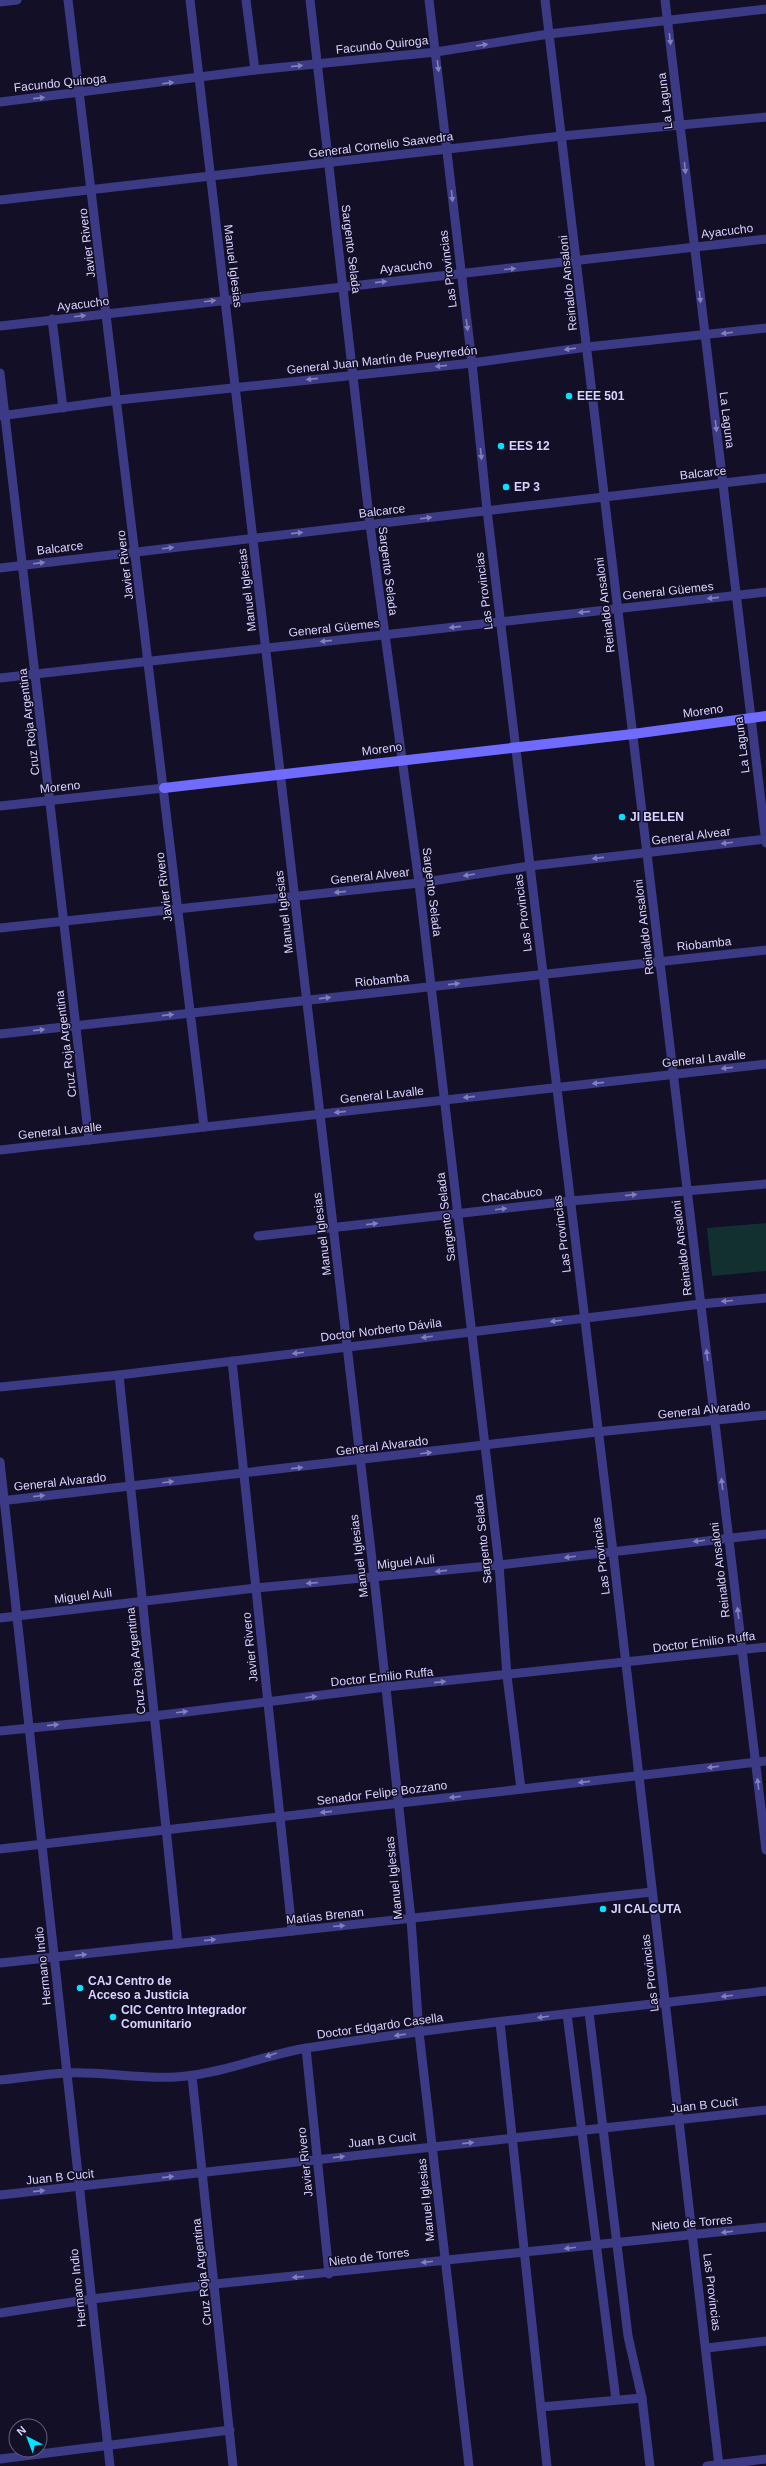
<svg xmlns="http://www.w3.org/2000/svg" width="766" height="2466" viewBox="0 0 766 2466" font-family="Helvetica,sans-serif">
<style>
.green{fill:#12302f}
.lines{fill:none;stroke-linecap:round;stroke-linejoin:round}
.street{stroke:#3d3a85;stroke-width:9}
.secondary{stroke:#6f6bff;stroke-width:10}
.oneway{fill:#837fbc}
.poi-dot{fill:#00e5ff;stroke:#130f26;stroke-width:1.5}
.labels{text-anchor:middle;stroke-width:3;stroke-linejoin:round;paint-order:stroke}
.street-label{font-size:12px;fill:#d9d4ff;stroke:#130f26}
.poi-label{font-size:12px;font-weight:bold;fill:#d9d4ff;stroke:#130f26;text-anchor:start}
</style>
<rect width="100%" height="100%" fill="#130f26"/>
<path class="green" d="M 766,1223 L 766,1271 L 712,1276 L 707,1228 Z"/>
<g class="lines">
<g class="street">
<path d="M 68,0 L 204,1127"/>
<path d="M 190,0 L 374,1577 L 411,1919 L 419,2032 L 469,2466"/>
<path d="M 246,0 L 255,70"/>
<path d="M 310,0 L 370,525 L 419,883 L 499,1565 L 507,1676 L 521,1789"/>
<path d="M 429,0 L 472,363 L 487,510 L 613,1552 L 719,2466"/>
<path d="M 545,0 L 766,1850"/>
<path d="M 665,0 L 766,843"/>
<path d="M 0,2 L 17,0"/>
<path d="M 0,102 L 255,70 L 436,52 L 549,34 L 766,9"/>
<path d="M 0,200 L 562,136 L 766,117"/>
<path d="M 52,319 L 63,408"/>
<path d="M 0,326 C 255,295 511,270 766,239"/>
<path d="M 0,373 L 89,1140"/>
<path d="M 0,416 L 118,400 L 472,363 L 587,347 L 766,328"/>
<path d="M 0,568 L 766,478"/>
<path d="M 0,678 L 766,592"/>
<path d="M 0,806 L 164,788"/>
<path d="M 0,928 L 419,883 L 530,866 L 766,839"/>
<path d="M 0,1034 L 766,950"/>
<path d="M 0,1150 L 766,1064"/>
<path d="M 258,1236 L 570,1201 L 766,1184"/>
<path d="M 232,1361 L 292,1931"/>
<path d="M 119,1375 L 178,1944"/>
<path d="M 0,1387 L 119,1375 L 701,1304 L 766,1298"/>
<path d="M 0,1462 L 110,2466"/>
<path d="M 0,1501 L 597,1432 L 766,1415"/>
<path d="M 0,1618 L 256,1588 L 499,1565 L 766,1534"/>
<path d="M 0,1731 L 154,1716 L 386,1687 L 766,1647"/>
<path d="M 0,1849 L 766,1761"/>
<path d="M 0,1963 L 652,1892"/>
<path d="M 589,2012 L 628,2336 L 642,2398 L 650,2466"/>
<path d="M 567,2014 L 616,2400"/>
<path d="M 500,2022 L 547,2466"/>
<path d="M 306,2048 L 329,2274"/>
<path d="M 192,2076 L 233,2466"/>
<path d="M 0,2080 C 22,2078 44,2074 66,2073 C 108,2071 151,2082 194,2075 C 233,2070 268,2054 307,2048 C 459,2024 613,2009 766,1991"/>
<path d="M 0,2195 L 766,2110"/>
<path d="M 0,2313 L 92,2299 L 215,2284 L 766,2227"/>
<path d="M 707,2348 L 766,2341"/>
<path d="M 541,2407 L 642,2398"/>
<path d="M 0,2459 L 230,2430"/>
<path d="M 707,2466 L 766,2459"/>
</g>
<path class="secondary" d="M 164,788 L 633,734 L 766,716"/>
</g>
<defs><path id="oneway-solid" d="M-6-.8H1V-3.2L6.5 0L1 3.2V.8H-6Z"/></defs>
<g class="oneway">
<use href="#oneway-solid" transform="translate(670 39) rotate(83)"/>
<use href="#oneway-solid" transform="translate(482 45) rotate(-9)"/>
<use href="#oneway-solid" transform="translate(297 66) rotate(-6)"/>
<use href="#oneway-solid" transform="translate(438 66) rotate(83)"/>
<use href="#oneway-solid" transform="translate(168 83) rotate(-7)"/>
<use href="#oneway-solid" transform="translate(39 98) rotate(-6)"/>
<use href="#oneway-solid" transform="translate(685 168) rotate(84)"/>
<use href="#oneway-solid" transform="translate(452 196) rotate(84)"/>
<use href="#oneway-solid" transform="translate(510 269) rotate(-5)"/>
<use href="#oneway-solid" transform="translate(381 282) rotate(-6)"/>
<use href="#oneway-solid" transform="translate(700 297) rotate(84)"/>
<use href="#oneway-solid" transform="translate(210 301) rotate(-7)"/>
<use href="#oneway-solid" transform="translate(80 316) rotate(-7)"/>
<use href="#oneway-solid" transform="translate(467 325) rotate(82)"/>
<use href="#oneway-solid" transform="translate(727 333) rotate(173)"/>
<use href="#oneway-solid" transform="translate(570 349) rotate(172)"/>
<use href="#oneway-solid" transform="translate(441 366) rotate(174)"/>
<use href="#oneway-solid" transform="translate(312 379) rotate(174)"/>
<use href="#oneway-solid" transform="translate(716 426) rotate(83)"/>
<use href="#oneway-solid" transform="translate(481 454) rotate(84)"/>
<use href="#oneway-solid" transform="translate(426 518) rotate(-7)"/>
<use href="#oneway-solid" transform="translate(297 533) rotate(-6)"/>
<use href="#oneway-solid" transform="translate(168 548) rotate(-7)"/>
<use href="#oneway-solid" transform="translate(39 563) rotate(-7)"/>
<use href="#oneway-solid" transform="translate(713 598) rotate(174)"/>
<use href="#oneway-solid" transform="translate(584 612) rotate(174)"/>
<use href="#oneway-solid" transform="translate(455 627) rotate(174)"/>
<use href="#oneway-solid" transform="translate(326 641) rotate(174)"/>
<use href="#oneway-solid" transform="translate(727 843) rotate(173)"/>
<use href="#oneway-solid" transform="translate(598 858) rotate(174)"/>
<use href="#oneway-solid" transform="translate(469 875) rotate(171)"/>
<use href="#oneway-solid" transform="translate(340 892) rotate(174)"/>
<use href="#oneway-solid" transform="translate(454 984) rotate(-6)"/>
<use href="#oneway-solid" transform="translate(325 998) rotate(-6)"/>
<use href="#oneway-solid" transform="translate(168 1015) rotate(-6)"/>
<use href="#oneway-solid" transform="translate(39 1030) rotate(-6)"/>
<use href="#oneway-solid" transform="translate(727 1068) rotate(174)"/>
<use href="#oneway-solid" transform="translate(598 1083) rotate(174)"/>
<use href="#oneway-solid" transform="translate(469 1097) rotate(174)"/>
<use href="#oneway-solid" transform="translate(340 1112) rotate(174)"/>
<use href="#oneway-solid" transform="translate(631 1195) rotate(-6)"/>
<use href="#oneway-solid" transform="translate(501 1209) rotate(-7)"/>
<use href="#oneway-solid" transform="translate(372 1224) rotate(-6)"/>
<use href="#oneway-solid" transform="translate(727 1301) rotate(175)"/>
<use href="#oneway-solid" transform="translate(556 1321) rotate(173)"/>
<use href="#oneway-solid" transform="translate(427 1337) rotate(173)"/>
<use href="#oneway-solid" transform="translate(298 1353) rotate(173)"/>
<use href="#oneway-solid" transform="translate(707 1355) rotate(-97)"/>
<use href="#oneway-solid" transform="translate(426 1453) rotate(-7)"/>
<use href="#oneway-solid" transform="translate(297 1468) rotate(-6)"/>
<use href="#oneway-solid" transform="translate(168 1482) rotate(-7)"/>
<use href="#oneway-solid" transform="translate(722 1484) rotate(-97)"/>
<use href="#oneway-solid" transform="translate(39 1496) rotate(-6)"/>
<use href="#oneway-solid" transform="translate(699 1541) rotate(173)"/>
<use href="#oneway-solid" transform="translate(570 1557) rotate(173)"/>
<use href="#oneway-solid" transform="translate(441 1571) rotate(174)"/>
<use href="#oneway-solid" transform="translate(312 1583) rotate(175)"/>
<use href="#oneway-solid" transform="translate(738 1613) rotate(-97)"/>
<use href="#oneway-solid" transform="translate(440 1682) rotate(-6)"/>
<use href="#oneway-solid" transform="translate(311 1697) rotate(-7)"/>
<use href="#oneway-solid" transform="translate(182 1712) rotate(-7)"/>
<use href="#oneway-solid" transform="translate(53 1725) rotate(-6)"/>
<use href="#oneway-solid" transform="translate(713 1767) rotate(173)"/>
<use href="#oneway-solid" transform="translate(584 1782) rotate(174)"/>
<use href="#oneway-solid" transform="translate(758 1784) rotate(-97)"/>
<use href="#oneway-solid" transform="translate(455 1797) rotate(173)"/>
<use href="#oneway-solid" transform="translate(326 1812) rotate(174)"/>
<use href="#oneway-solid" transform="translate(339 1926) rotate(-5)"/>
<use href="#oneway-solid" transform="translate(210 1940) rotate(-6)"/>
<use href="#oneway-solid" transform="translate(81 1955) rotate(-6)"/>
<use href="#oneway-solid" transform="translate(727 1996) rotate(173)"/>
<use href="#oneway-solid" transform="translate(543 2017) rotate(173)"/>
<use href="#oneway-solid" transform="translate(400 2035) rotate(172)"/>
<use href="#oneway-solid" transform="translate(271 2055) rotate(161)"/>
<use href="#oneway-solid" transform="translate(468 2143) rotate(-6)"/>
<use href="#oneway-solid" transform="translate(339 2157) rotate(-6)"/>
<use href="#oneway-solid" transform="translate(168 2177) rotate(-6)"/>
<use href="#oneway-solid" transform="translate(39 2191) rotate(-6)"/>
<use href="#oneway-solid" transform="translate(727 2232) rotate(173)"/>
<use href="#oneway-solid" transform="translate(570 2248) rotate(173)"/>
<use href="#oneway-solid" transform="translate(427 2262) rotate(173)"/>
<use href="#oneway-solid" transform="translate(298 2277) rotate(175)"/>
</g>
<g class="poi-dot">
<circle cx="569" cy="396" r="4"/>
<circle cx="501" cy="446" r="4"/>
<circle cx="506" cy="487" r="4"/>
<circle cx="622" cy="817" r="4"/>
<circle cx="603" cy="1909" r="4"/>
<circle cx="80" cy="1988" r="4"/>
<circle cx="113" cy="2017" r="4"/>
</g>
<g class="labels">
<g class="street-label">
<text transform="translate(382 45) rotate(-6)" y="4">Facundo Quiroga</text>
<text transform="translate(60 83) rotate(-6)" y="4">Facundo Quiroga</text>
<text transform="translate(665 101) rotate(-97)" y="4">La Laguna</text>
<text transform="translate(381 145) rotate(-7)" y="4">General Cornelio Saavedra</text>
<text transform="translate(727 231) rotate(-7)" y="4">Ayacucho</text>
<text transform="translate(87 243) rotate(-97)" y="4">Javier Rivero</text>
<text transform="translate(351 249) rotate(83)" y="4">Sargento Selada</text>
<text transform="translate(233 266) rotate(83)" y="4">Manuel Iglesias</text>
<text transform="translate(406 267) rotate(-6)" y="4">Ayacucho</text>
<text transform="translate(448 269) rotate(-97)" y="4">Las Provincias</text>
<text transform="translate(568 283) rotate(-96)" y="4">Reinaldo Ansaloni</text>
<text transform="translate(83 304) rotate(-7)" y="4">Ayacucho</text>
<text transform="translate(382 360) rotate(-6)" y="4">General Juan Martín de Pueyrredón</text>
<text transform="translate(727 420) rotate(83)" y="4">La Laguna</text>
<text transform="translate(703 473) rotate(-6)" y="4">Balcarce</text>
<text transform="translate(382 511) rotate(-7)" y="4">Balcarce</text>
<text transform="translate(60 548) rotate(-7)" y="4">Balcarce</text>
<text transform="translate(125 565) rotate(-97)" y="4">Javier Rivero</text>
<text transform="translate(388 571) rotate(83)" y="4">Sargento Selada</text>
<text transform="translate(247 590) rotate(-97)" y="4">Manuel Iglesias</text>
<text transform="translate(484 591) rotate(-97)" y="4">Las Provincias</text>
<text transform="translate(668 591) rotate(-6)" y="4">General Güemes</text>
<text transform="translate(605 605) rotate(-97)" y="4">Reinaldo Ansaloni</text>
<text transform="translate(334 628) rotate(-6)" y="4">General Güemes</text>
<text transform="translate(703 711) rotate(-8)" y="4">Moreno</text>
<text transform="translate(29 722) rotate(-97)" y="4">Cruz Roja Argentina</text>
<text transform="translate(742 745) rotate(-97)" y="4">La Laguna</text>
<text transform="translate(382 749) rotate(-7)" y="4">Moreno</text>
<text transform="translate(60 787) rotate(-6)" y="4">Moreno</text>
<text transform="translate(691 836) rotate(-7)" y="4">General Alvear</text>
<text transform="translate(370 876) rotate(-6)" y="4">General Alvear</text>
<text transform="translate(164 887) rotate(-97)" y="4">Javier Rivero</text>
<text transform="translate(432 892) rotate(83)" y="4">Sargento Selada</text>
<text transform="translate(284 912) rotate(-97)" y="4">Manuel Iglesias</text>
<text transform="translate(523 913) rotate(-97)" y="4">Las Provincias</text>
<text transform="translate(644 927) rotate(-97)" y="4">Reinaldo Ansaloni</text>
<text transform="translate(704 944) rotate(-6)" y="4">Riobamba</text>
<text transform="translate(382 980) rotate(-6)" y="4">Riobamba</text>
<text transform="translate(66 1044) rotate(-97)" y="4">Cruz Roja Argentina</text>
<text transform="translate(704 1059) rotate(-6)" y="4">General Lavalle</text>
<text transform="translate(382 1095) rotate(-6)" y="4">General Lavalle</text>
<text transform="translate(60 1131) rotate(-6)" y="4">General Lavalle</text>
<text transform="translate(512 1195) rotate(-7)" y="4">Chacabuco</text>
<text transform="translate(446 1217) rotate(-97)" y="4">Sargento Selada</text>
<text transform="translate(322 1234) rotate(-97)" y="4">Manuel Iglesias</text>
<text transform="translate(562 1234) rotate(-97)" y="4">Las Provincias</text>
<text transform="translate(682 1248) rotate(-97)" y="4">Reinaldo Ansaloni</text>
<text transform="translate(381 1330) rotate(-7)" y="4">Doctor Norberto Dávila</text>
<text transform="translate(704 1410) rotate(-6)" y="4">General Alvarado</text>
<text transform="translate(382 1446) rotate(-7)" y="4">General Alvarado</text>
<text transform="translate(60 1482) rotate(-6)" y="4">General Alvarado</text>
<text transform="translate(483 1539) rotate(-96)" y="4">Sargento Selada</text>
<text transform="translate(359 1556) rotate(-97)" y="4">Manuel Iglesias</text>
<text transform="translate(601 1556) rotate(-97)" y="4">Las Provincias</text>
<text transform="translate(406 1562) rotate(-6)" y="4">Miguel Auli</text>
<text transform="translate(720 1570) rotate(-97)" y="4">Reinaldo Ansaloni</text>
<text transform="translate(83 1596) rotate(-7)" y="4">Miguel Auli</text>
<text transform="translate(704 1642) rotate(-7)" y="4">Doctor Emilio Ruffa</text>
<text transform="translate(250 1647) rotate(-96)" y="4">Javier Rivero</text>
<text transform="translate(136 1661) rotate(-96)" y="4">Cruz Roja Argentina</text>
<text transform="translate(382 1677) rotate(-6)" y="4">Doctor Emilio Ruffa</text>
<text transform="translate(382 1793) rotate(-7)" y="4">Senador Felipe Bozzano</text>
<text transform="translate(394 1878) rotate(-96)" y="4">Manuel Iglesias</text>
<text transform="translate(325 1916) rotate(-6)" y="4">Matías Brenan</text>
<text transform="translate(43 1966) rotate(-96)" y="4">Hermano Indio</text>
<text transform="translate(650 1973) rotate(-97)" y="4">Las Provincias</text>
<text transform="translate(380 2026) rotate(-8)" y="4">Doctor Edgardo Casella</text>
<text transform="translate(704 2105) rotate(-6)" y="4">Juan B Cucit</text>
<text transform="translate(382 2140) rotate(-6)" y="4">Juan B Cucit</text>
<text transform="translate(305 2162) rotate(-96)" y="4">Javier Rivero</text>
<text transform="translate(60 2177) rotate(-6)" y="4">Juan B Cucit</text>
<text transform="translate(426 2200) rotate(-96)" y="4">Manuel Iglesias</text>
<text transform="translate(692 2223) rotate(-5)" y="4">Nieto de Torres</text>
<text transform="translate(369 2257) rotate(-7)" y="4">Nieto de Torres</text>
<text transform="translate(202 2272) rotate(-96)" y="4">Cruz Roja Argentina</text>
<text transform="translate(78 2288) rotate(-96)" y="4">Hermano Indio</text>
<text transform="translate(712 2292) rotate(83)" y="4">Las Provincias</text>
</g>
<g class="poi-label">
<text x="577" y="400">EEE 501</text>
<text x="509" y="450">EES 12</text>
<text x="514" y="491">EP 3</text>
<text x="630" y="821">JI BELEN</text>
<text x="611" y="1913">JI CALCUTA</text>
<text x="88" y="1985">CAJ Centro de<tspan x="88" dy="14">Acceso a Justicia</tspan></text>
<text x="121" y="2014">CIC Centro Integrador<tspan x="121" dy="14">Comunitario</tspan></text>
</g>
</g>
<g transform="translate(28 2438) rotate(318)"><circle r="19" fill="#130f26" stroke="#625e7d"/>
<path d="M0-3L7 15L0 10L-7 15Z" fill="#00e5ff"/>
<text y="-6" font-size="11" font-weight="bold" text-anchor="middle" fill="#d9d4ff">N</text>
</g>
</svg>
